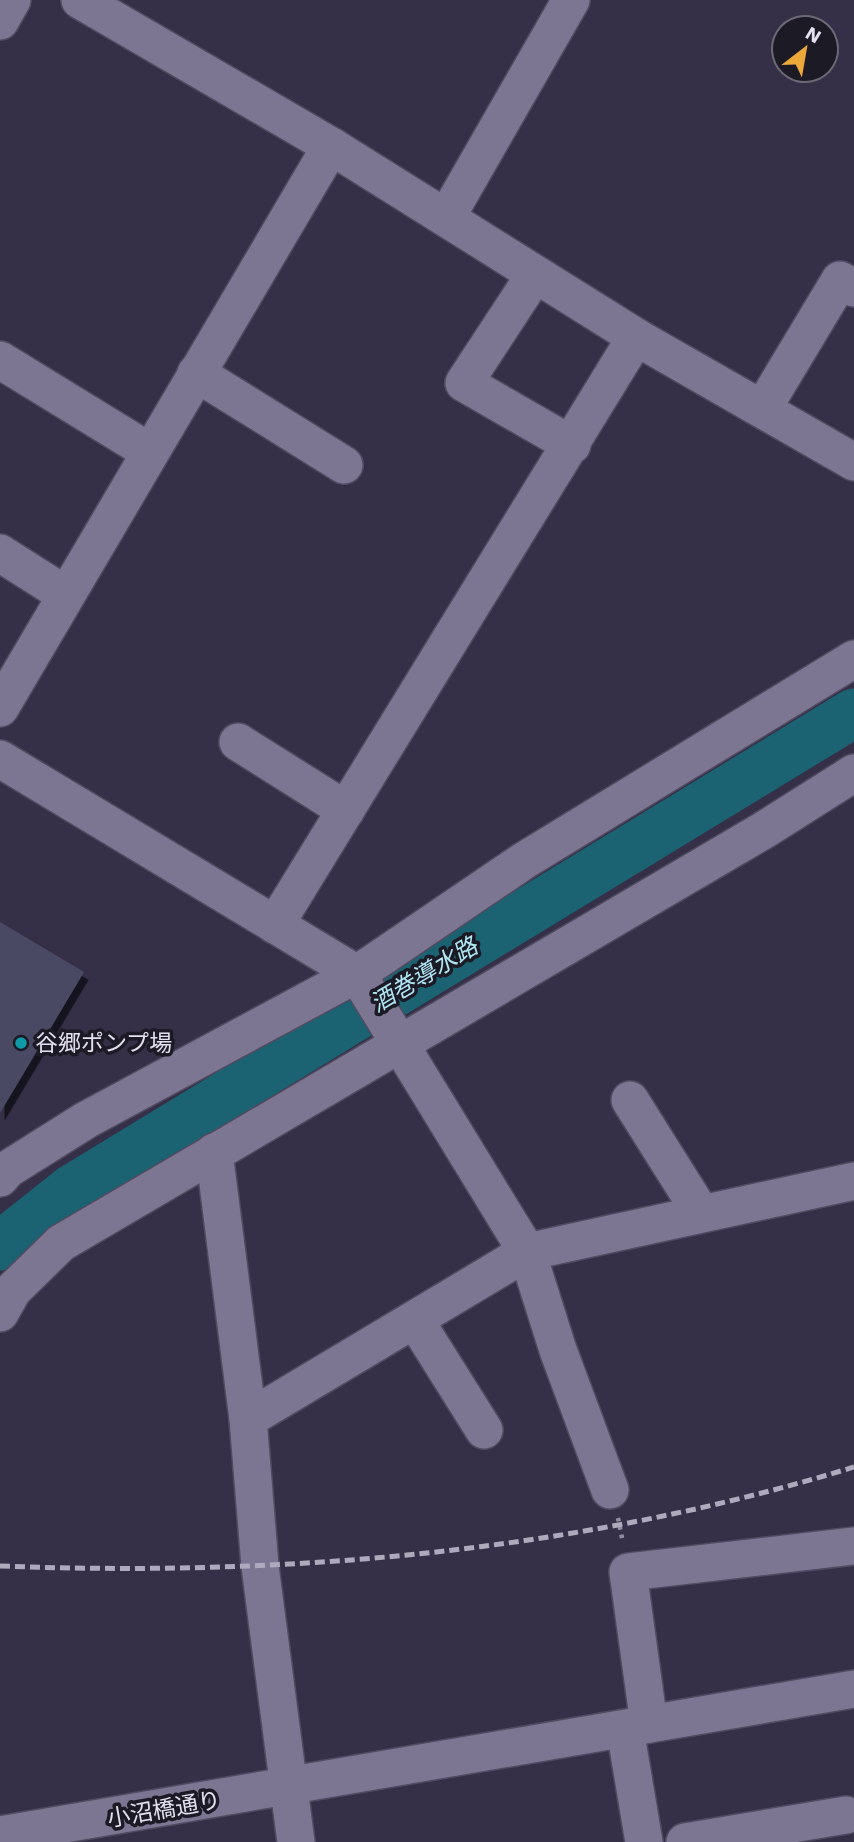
<svg xmlns="http://www.w3.org/2000/svg" width="854" height="1842" viewBox="0 0 854 1842" font-family="'Work Sans','Noto Sans JP',sans-serif">
<style>
.water{fill:#1b6372}
.lines{fill:none;stroke-linecap:round;stroke-linejoin:round}
.river{stroke:#1b6372;stroke-width:49}
.building{fill:#4a4963;filter:url(#shadow)}
.minor-casing{stroke:#504b60;stroke-width:40}
.path{stroke:#928ea2;stroke-width:4.5;stroke-dasharray:3.5 5;stroke-linecap:butt}
.minor{stroke:#7c7692;stroke-width:37}
.rail{stroke:#aeaabd;stroke-width:5;stroke-dasharray:10 5;stroke-linecap:butt}
.culture-dot{fill:#0f9aa8;stroke:#1c1a25;stroke-width:2.5}
.labels{text-anchor:middle;stroke-width:7;stroke-linejoin:round;paint-order:stroke}
.poi-label{font-size:23px;fill:#e3e0f0;stroke:#1c1a25;text-anchor:start}
.street-label{font-size:23px;fill:#e3e0f0;stroke:#1c1a25}
.water-label{font-size:24px;font-style:italic;fill:#afe7f5;stroke:#1c1a25}
</style>
<defs>
<filter id="shadow"><feDropShadow dx="4.5" dy="8" stdDeviation="0" flood-color="#0009"/></filter>
</defs>
<rect width="100%" height="100%" fill="#353048"/>
<path class="water" d="M 93,1177 L 69,1201 L 72,1207 L 29,1237 L 0,1264 L 0,1217 L 6,1211 L 56,1180 L 65,1187 Z"/>
<g class="lines">
<path class="river" d="M 0,1246 L 72,1189 L 854,713"/>
</g>
<path class="building" d="M 0,922 L 84,972 L 0,1113 Z"/>
<g class="lines">
<g class="minor-casing">
<g id="minor">
<path d="M 0,21 L 12,0"/>
<path d="M 331,146 L 446,218 L 571,0"/>
<path d="M 446,218 L 636,337 L 854,462"/>
<path d="M 534,276 L 464,383 L 572,445"/>
<path d="M 0,360 L 150,452"/>
<path d="M 196,373 L 344,465"/>
<path d="M 763,408 L 840,280 L 854,288"/>
<path d="M 0,553 L 66,595"/>
<path d="M 0,708 L 331,146 L 80,0"/>
<path d="M 238,742 L 346,810"/>
<path d="M 0,759 L 357,974 L 527,1252 L 558,1350 L 610,1490"/>
<path d="M 275,925 L 636,337"/>
<path d="M 630,1100 L 701,1213"/>
<path d="M 214,1152 L 248,1419 L 260,1566 L 296,1842"/>
<path d="M 0,1178 L 8,1169 L 86,1120 L 357,974 L 525,860 L 854,659"/>
<path d="M 0,1313 L 13,1290 L 61,1243 L 764,830 L 854,773"/>
<path d="M 415,1320 L 484,1430"/>
<path d="M 248,1419 L 527,1252 L 854,1181"/>
<path d="M 649,1724 L 628,1572 L 854,1546"/>
<path d="M 625,1729 L 644,1842"/>
<path d="M 0,1835 L 854,1689"/>
<path d="M 685,1842 L 846,1815"/>
</g>
</g>
<path class="path" d="M 618,1518 L 623,1543"/>
<use href="#minor" class="minor"/>
<path class="rail" d="M 0,1566 C 288,1577 577,1552 854,1467"/>
</g>
<circle class="culture-dot" cx="21" cy="1043" r="7"/>
<g class="labels">
<g class="poi-label">
<text x="35" y="1051">谷郷ポンプ場</text>
</g>
<g class="street-label">
<text transform="translate(164 1809) rotate(-10)" y="8">小沼橋通り</text>
</g>
<g class="water-label">
<text transform="translate(424 975) rotate(-31)" y="8">酒巻導水路</text>
</g>
</g>
<g transform="translate(805 49) rotate(31)"><circle r="33" fill="#1c1a25" stroke="#6c6976" stroke-width="2"/>
<path d="M0-5L12 26L0 18L-12 26Z" fill="#eca93a"/>
<text y="-10" font-size="19" font-weight="bold" text-anchor="middle" fill="#e3e0f0">N</text>
</g>
</svg>
